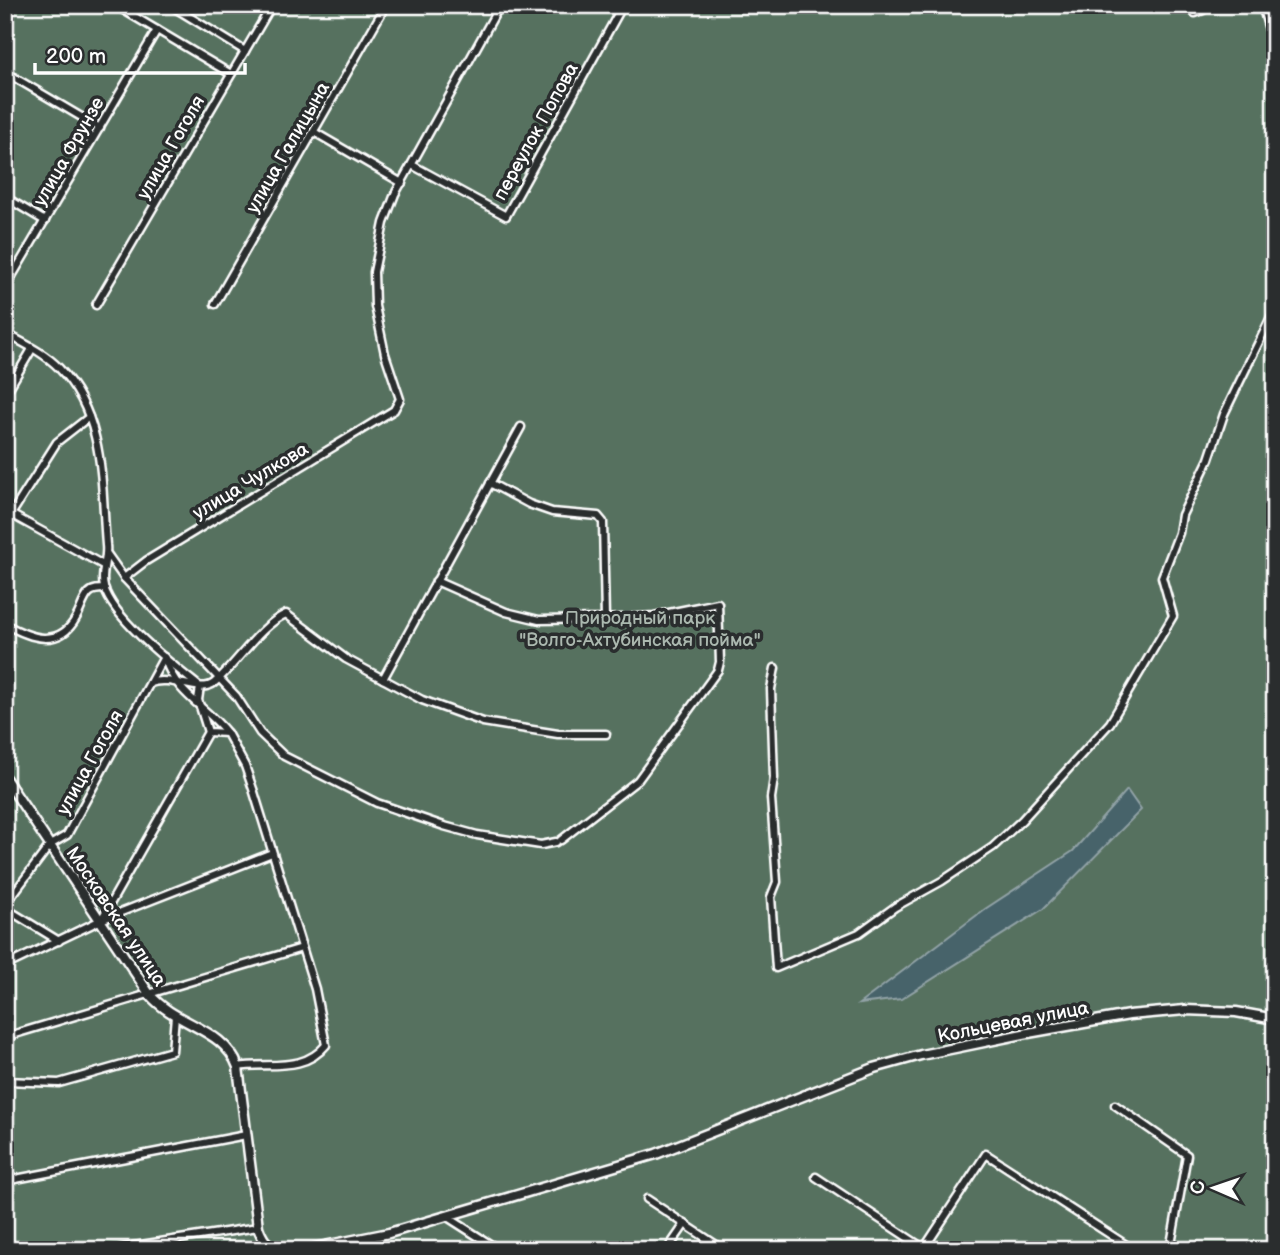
<svg xmlns="http://www.w3.org/2000/svg" width="1280" height="1255" viewBox="0 0 1280 1255" font-family="'Balsamiq Sans',sans-serif">
<style>
.green{fill:#57715f;stroke:#abb8af;stroke-width:2}
.water{fill:#47646b;stroke:#91a2a6;stroke-width:2}
.lines{fill:none;stroke-linecap:round;stroke-linejoin:round}
.minor-casing{stroke:#fff;stroke-width:11}
.tertiary-casing{stroke:#fff;stroke-width:13}
.minor{stroke:#2a2d2e;stroke-width:6}
.tertiary{stroke:#2a2d2e;stroke-width:8}
.labels{text-anchor:middle;stroke-width:7;stroke-linejoin:round;paint-order:stroke}
.street-label{font-size:19px;fill:#fff;stroke:#2a2d2e}
.park-label{font-size:19px;fill:#abb8af;stroke:#2a2d2e}
</style>
<rect width="100%" height="100%" fill="#38373a"/>
<filter id="ink" filterUnits="userSpaceOnUse"><feTurbulence type="fractalNoise" baseFrequency=".0143" numOctaves="2"/><feDisplacementMap in="SourceGraphic" scale="14" xChannelSelector="R" yChannelSelector="G"/><feConvolveMatrix kernelMatrix="1 2 1 2 8 2 1 2 1" color-interpolation-filters="sRGB"/></filter>
<g filter="url(#ink)">
<rect class="green" x="5" y="5" width="1270" height="1245"/>
<path class="water" d="M 1127,790 L 1141,810 L 1043,909 L 901,999 L 859,1004 L 985,909 L 1073,851 Z"/>
<g class="lines">
<g class="minor-casing">
<g id="minor">
<path d="M 115,5 L 231,74"/>
<path d="M 170,5 L 245,51"/>
<path d="M 1184,5 L 1195,13 L 1203,10 L 1208,5"/>
<path d="M 1262,5 L 1275,51"/>
<path d="M 5,72 L 100,128"/>
<path d="M 314,132 L 402,183"/>
<path d="M 412,165 L 506,216 L 623,5"/>
<path d="M 5,197 L 45,221"/>
<path d="M 5,288 L 157,30"/>
<path d="M 215,304 L 386,5"/>
<path d="M 96,305 L 272,5"/>
<path d="M 5,333 C 23,343 45,353 59,368 C 106,417 101,484 106,545 C 108,560 100,572 104,587 C 114,620 173,665 200,687 L 198,700 L 208,732 L 227,733 L 245,766 L 253,789 L 315,989 L 326,1045 C 303,1073 270,1062 238,1067"/>
<path d="M 5,395 L 32,349"/>
<path d="M 490,483 L 529,504 L 552,512 L 598,516 L 603,522 L 605,619"/>
<path d="M 5,511 L 103,565"/>
<path d="M 5,524 L 57,442 L 89,417"/>
<path d="M 107,554 L 124,578 L 236,696 L 260,733 L 284,756 L 377,803 L 444,826 L 477,835 L 541,845 L 556,842"/>
<path d="M 124,578 L 146,561 L 394,410 L 400,399 L 385,354 L 375,306 L 374,272 L 384,223 L 395,194 L 500,5"/>
<path d="M 436,581 L 506,612 L 539,620 L 605,619 L 654,616 L 718,603 L 720,662 L 718,670 L 638,780 L 561,840"/>
<path d="M 5,624 C 30,638 59,649 76,618 C 81,610 83,599 89,593 C 93,589 99,589 105,589"/>
<path d="M 165,659 C 177,696 205,705 227,733"/>
<path d="M 775,668 L 771,689 L 774,778 L 771,798 L 777,882 L 771,897 L 776,968 L 859,933 L 895,907 L 942,881 L 993,847 L 1022,820 L 1110,723 L 1173,616 L 1162,577 L 1179,533 L 1182,515 L 1209,459 L 1224,414 L 1275,309"/>
<path d="M 383,679 L 521,427"/>
<path d="M 150,683 C 171,675 200,694 214,683 C 236,665 260,625 286,614 L 346,659 L 422,700 L 483,722 L 558,734 L 606,734"/>
<path d="M 5,796 L 11,787"/>
<path d="M 5,905 L 50,845 L 67,835 L 164,657"/>
<path d="M 5,908 L 59,941"/>
<path d="M 101,920 L 208,732"/>
<path d="M 5,966 L 101,920 L 272,853"/>
<path d="M 5,1037 L 302,948"/>
<path d="M 5,1081 L 59,1083 L 172,1051 L 175,1016"/>
<path d="M 1115,1105 L 1187,1155 L 1170,1250"/>
<path d="M 816,1177 L 925,1249"/>
<path d="M 5,1181 L 246,1135"/>
<path d="M 647,1199 L 724,1250"/>
<path d="M 446,1216 L 499,1250"/>
<path d="M 262,1238 L 263,1250"/>
<path d="M 108,1250 L 258,1227"/>
<path d="M 667,1250 L 685,1224"/>
<path d="M 923,1250 L 986,1154 L 1134,1250"/>
</g>
</g>
<g class="tertiary-casing">
<g id="tertiary">
<path d="M 5,778 L 150,995 C 177,1026 224,1028 238,1067 L 258,1227 C 262,1238 266,1245 277,1250"/>
<path d="M 304,1250 L 389,1233 L 656,1154 L 874,1068 L 921,1055 L 1028,1033 L 1129,1015 L 1185,1010 L 1236,1012 L 1275,1019"/>
</g>
</g>
<use href="#minor" class="minor"/>
<use href="#tertiary" class="tertiary"/>
</g>
</g>
<g class="labels">
<g class="street-label">
<text transform="translate(535 131) rotate(-61)" y="7">переулок Попова</text>
<text transform="translate(170 147) rotate(-60)" y="7">улица Гоголя</text>
<text transform="translate(287 147) rotate(-60)" y="7">улица Галицына</text>
<text transform="translate(68 151) rotate(-60)" y="7">улица Фрунзе</text>
<text transform="translate(250 480) rotate(-31)" y="7">улица Чулкова</text>
<text transform="translate(89 762) rotate(-61)" y="7">улица Гоголя</text>
<text transform="translate(117 916) rotate(56)" y="7">Московская улица</text>
<text transform="translate(1013 1021) rotate(-11)" y="7">Кольцевая улица</text>
</g>
<g class="park-label">
<text x="640" y="624">Природный парк<tspan x="640" dy="22">"Волго-Ахтубинская пойма"</tspan></text>
</g>
</g>
<rect width="1280" height="1255" fill="none" stroke="#2a2d2e" stroke-width="28"/>
<rect x="14" y="14" width="1252" height="1227" fill="none" stroke="#fff" stroke-width="2.5" filter="url(#ink)"/>
<g transform="translate(1214 1188) rotate(272)" stroke="#2a2d2e" stroke-width="5" paint-order="stroke">
<path d="M0-5L12 26L0 18L-12 26Z" fill="#ffffff"/>
<text y="-10" font-size="19" font-weight="bold" text-anchor="middle" fill="#ffffff">С</text>
</g>
<path d="M35 63v10h210v-10" fill="none" stroke="#ffffff" stroke-width="3.5"/>
<text x="46" y="63" font-size="21" fill="#ffffff" stroke="#2a2d2e" stroke-width="5" paint-order="stroke">200 m</text>
</svg>
